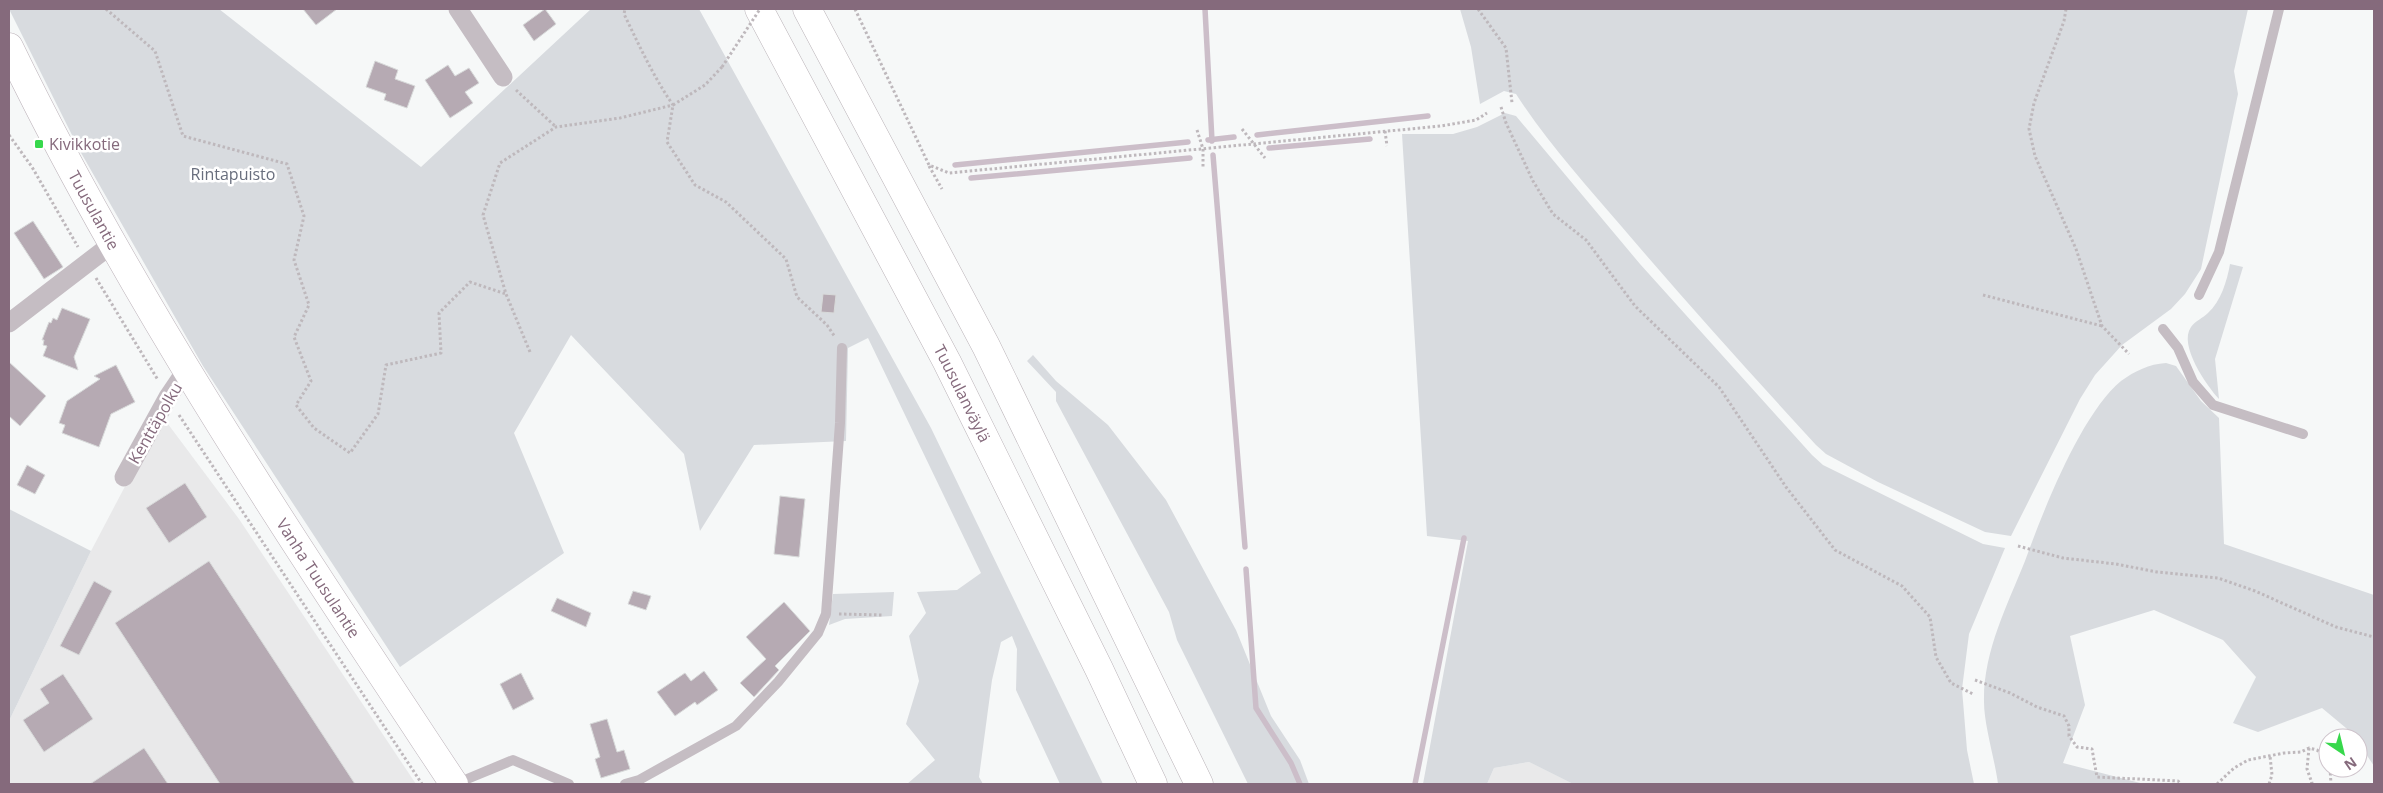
<svg xmlns="http://www.w3.org/2000/svg" width="2383" height="793" viewBox="0 0 2383 793" font-family="'Open Sans',sans-serif">
<style>
.built{fill:#e9e9ea}
.green{fill:#d8dbdf}
.lines{fill:none;stroke-linecap:round;stroke-linejoin:round}
.stream{stroke:#ccbec9;stroke-width:5.5}
.building{fill:#b6aab3;stroke:#d8dada}
.secondary-casing{stroke:#bcb2b9;stroke-width:29}
.highway-casing{stroke:#bab3b8;stroke-width:29}
.path{stroke:#beb8bc;stroke-width:3;stroke-dasharray:2.5 2.5;stroke-linecap:butt}
.lane{stroke:#c5bdc3;stroke-width:10}
.street{stroke:#c5bdc3;stroke-width:19}
.secondary{stroke:#fff;stroke-width:28}
.highway{stroke:#fff;stroke-width:28}
.path-bridge{stroke:#beb8bc;stroke-width:3;stroke-dasharray:2.5 2.5;stroke-linecap:butt}
.poi-dot{fill:#37d84c;stroke:#fff;stroke-width:2}
.labels{text-anchor:middle;stroke-width:5;stroke-linejoin:round;paint-order:stroke}
.poi-label{font-size:16px;fill:#856a7c;stroke:#fff;text-anchor:start}
.park-label{font-size:16px;fill:#686e7d;stroke:#fff}
.street-label{font-size:16px;fill:#856a7c;stroke:#fff}
</style>
<rect width="100%" height="100%" fill="#f6f8f8"/>
<g class="built">
<path d="M 162,416 L 239,519 L 416,784 L 9,784 L 9,721 L 91,551 Z"/>
<path d="M 1529,762 L 1573,784 L 1487,784 L 1494,768 Z"/>
</g>
<g class="green">
<path d="M 9,9 L 219,9 L 421,167 L 591,9 L 699,9 L 931,428 L 1103,784 L 1060,784 L 1016,690 L 1017,649 L 1012,636 L 1001,642 L 992,680 L 979,777 L 983,784 L 907,784 L 935,760 L 906,724 L 919,681 L 909,636 L 926,613 L 917,592 L 957,590 L 981,573 L 868,338 L 848,348 L 846,441 L 754,445 L 700,531 L 684,454 L 571,335 L 514,433 L 564,553 L 400,667 L 203,366 L 80,151 Z"/>
<path d="M 1460,9 L 2248,9 L 2234,71 L 2238,94 L 2201,269 L 2185,294 L 2171,309 L 2122,345 L 2095,375 L 2080,399 L 2011,536 L 1985,532 L 1878,482 L 1826,454 L 1816,445 C 1750,373 1685,301 1622,227 C 1585,184 1547,142 1516,94 L 1504,91 L 1480,104 L 1471,47 Z"/>
<path d="M 1505,113 L 1516,116 L 1640,264 L 1812,455 L 1823,465 L 1983,544 L 2005,548 L 1969,634 L 1962,689 L 1967,750 L 1974,784 L 1573,784 L 1529,762 L 1494,768 L 1487,784 L 1423,784 L 1468,541 L 1427,536 L 1402,134 L 1453,134 L 1477,127 Z"/>
<path d="M 2230,264 L 2243,267 L 2215,359 L 2219,399 C 2207,386 2178,345 2191,327 C 2195,321 2203,318 2208,313 C 2221,301 2227,281 2230,264 Z"/>
<path d="M 1033,355 L 1056,381 L 1108,425 L 1166,500 L 1236,630 L 1271,716 L 1300,760 L 1309,784 L 1248,784 L 1177,640 L 1169,612 L 1056,401 L 1056,392 L 1027,361 Z"/>
<path d="M 2166,363 L 2176,366 L 2201,401 L 2219,418 L 2224,544 L 2374,595 L 2374,766 L 2358,742 L 2358,738 L 2322,708 L 2258,732 L 2233,723 L 2256,677 L 2223,640 L 2154,610 L 2070,636 L 2085,705 L 2063,763 L 2144,784 L 1998,784 C 1995,760 1984,725 1984,702 C 1983,652 2007,606 2025,561 C 2043,511 2081,414 2121,381 C 2135,371 2149,364 2166,363 Z"/>
<path d="M 9,509 L 91,551 L 9,721 Z"/>
<path d="M 894,592 L 892,616 L 845,619 L 829,625 L 833,594 Z"/>
</g>
<g class="lines">
<g class="stream">
<path d="M 1205,9 L 1212,141"/>
<path d="M 1257,135 L 1428,116"/>
<path d="M 1208,140 L 1234,137"/>
<path d="M 1269,148 L 1370,139"/>
<path d="M 1213,155 L 1245,547"/>
<path d="M 955,165 L 1188,142"/>
<path d="M 971,178 L 1190,158"/>
<path d="M 1246,569 L 1256,708 L 1291,763 L 1300,784"/>
<path d="M 1415,784 L 1464,538"/>
</g>
</g>
<g class="building">
<path d="M 303,9 L 337,9 L 316,25 Z"/>
<path d="M 545,9 L 556,24 L 534,41 L 523,25 Z"/>
<path d="M 375,61 L 398,70 L 395,79 L 415,86 L 407,108 L 384,100 L 386,94 L 366,87 Z"/>
<path d="M 448,65 L 455,76 L 469,68 L 479,83 L 465,92 L 473,103 L 450,118 L 425,80 Z"/>
<path d="M 33,221 L 63,267 L 44,279 L 14,233 Z"/>
<path d="M 823,294 L 836,295 L 834,313 L 821,312 Z"/>
<path d="M 62,308 L 90,319 L 74,357 L 78,370 L 43,356 L 47,346 L 43,345 L 44,340 L 42,340 L 49,322 L 51,323 L 53,318 L 57,320 Z"/>
<path d="M 9,362 L 46,396 L 20,426 L 9,416 Z"/>
<path d="M 116,365 L 135,402 L 111,414 L 99,447 L 62,433 L 65,425 L 59,423 L 67,401 L 100,379 L 94,376 Z"/>
<path d="M 27,465 L 45,475 L 35,494 L 17,485 Z"/>
<path d="M 185,483 L 207,517 L 169,543 L 146,508 Z"/>
<path d="M 780,496 L 805,499 L 799,557 L 774,554 Z"/>
<path d="M 209,561 L 355,784 L 220,784 L 115,623 Z"/>
<path d="M 94,581 L 112,591 L 79,655 L 60,646 Z"/>
<path d="M 633,591 L 651,596 L 646,610 L 628,604 Z"/>
<path d="M 557,598 L 591,613 L 586,627 L 551,611 Z"/>
<path d="M 784,602 L 810,631 L 775,666 L 779,670 L 754,697 L 740,683 L 766,659 L 746,637 Z"/>
<path d="M 704,671 L 718,690 L 697,705 L 695,702 L 675,716 L 657,692 L 685,673 L 691,681 Z"/>
<path d="M 521,673 L 534,699 L 513,710 L 500,684 Z"/>
<path d="M 63,674 L 93,719 L 44,752 L 23,720 L 49,703 L 40,689 Z"/>
<path d="M 607,719 L 617,752 L 624,750 L 630,769 L 601,778 L 595,759 L 600,757 L 590,724 Z"/>
<path d="M 144,748 L 168,784 L 90,784 Z"/>
</g>
<g class="lines">
<g class="secondary-casing">
<g id="secondary">
<path id="s1" d="M 9,47 C 134,305 296,545 454,784"/>
</g>
</g>
<g class="highway-casing">
<g id="highway">
<path id="s2" d="M 759,9 L 947,362 L 1099,669 L 1153,784"/>
<path d="M 807,9 L 986,346 L 1199,784"/>
</g>
</g>
<g class="path">
<path d="M 106,9 L 155,51 L 183,136 L 287,164 L 304,216 L 294,260 L 309,305 L 294,337 L 311,381 L 296,405 L 314,428 L 350,453 L 378,414 L 386,365 L 441,353 L 439,313 L 470,282 L 506,294"/>
<path d="M 855,9 L 929,165 L 949,173 L 1441,126 L 1476,120 L 1487,113"/>
<path d="M 1478,9 L 1506,48 L 1512,103"/>
<path d="M 2066,9 L 2064,21 L 2034,103 L 2029,129 L 2035,156 L 2076,249 L 2102,326 L 2129,354"/>
<path d="M 722,67 L 705,85 L 673,105 L 667,142 L 695,185 L 726,202 L 786,259 L 797,297 L 827,325 L 835,337"/>
<path d="M 516,90 L 556,127"/>
<path d="M 1501,107 L 1506,123 L 1533,181 L 1553,214 L 1586,240 L 1635,306 L 1719,387 L 1786,487 L 1835,550 L 1902,586 L 1930,617 L 1936,657 L 1951,683 L 1973,694"/>
<path d="M 1242,129 L 1265,158"/>
<path d="M 1197,130 L 1203,149 L 1203,168"/>
<path d="M 1385,131 L 1387,146"/>
<path d="M 9,135 L 32,167 L 78,247"/>
<path d="M 929,166 L 942,189"/>
<path d="M 96,278 L 158,380"/>
<path d="M 1983,295 L 2102,326"/>
<path d="M 530,352 L 506,294 L 483,215 L 500,163 L 556,127 L 620,118 L 673,105 C 653,76 639,45 624,14 L 625,9"/>
<path d="M 179,415 L 422,784"/>
<path d="M 2018,546 L 2063,558 L 2116,564 L 2157,572 L 2218,578 L 2255,591 L 2336,627 L 2374,637"/>
<path d="M 839,614 L 884,615"/>
<path d="M 1975,680 L 2010,693 L 2037,707 L 2064,716 L 2069,726 L 2069,736 L 2077,747 L 2092,749 L 2097,777 L 2178,781 L 2181,784"/>
<path d="M 2309,748 L 2307,769 L 2312,783 L 2310,784"/>
<path d="M 2330,768 L 2331,784"/>
<path d="M 2217,784 L 2234,768 L 2248,760 L 2284,753 L 2301,752 L 2309,748 L 2317,750 L 2325,757 L 2328,764"/>
<path d="M 2269,784 L 2272,775 L 2270,756"/>
</g>
<g class="lane">
<path d="M 2199,295 L 2219,252 L 2279,9"/>
<path d="M 2163,329 L 2178,348 L 2193,382 L 2213,405 L 2303,434"/>
<path d="M 455,784 L 513,760 L 569,784"/>
<path d="M 625,784 L 639,780 L 736,726 L 778,682 L 818,633 L 826,614 L 840,423 L 842,348"/>
</g>
<g class="street">
<path d="M 458,9 L 503,77"/>
<path d="M 9,323 L 112,244"/>
<path d="M 124,477 L 168,397 L 187,369"/>
</g>
<use href="#secondary" class="secondary"/>
<use href="#highway" class="highway"/>
<path class="path-bridge" d="M 722,67 L 760,9"/>
</g>
<rect class="poi-dot" x="34" y="139" width="10" height="10" rx="2.5"/>
<g class="labels">
<g class="poi-label">
<text x="49" y="150">Kivikkotie</text>
</g>
<g class="park-label">
<text x="233" y="180">Rintapuisto</text>
</g>
<g class="street-label">
<text dy="6" stroke="none"><textPath href="#s1" startOffset="184">Tuusulantie</textPath></text>
<text dy="6" stroke="none"><textPath href="#s2" startOffset="435">Tuusulanväylä</textPath></text>
<text transform="translate(155 423) rotate(-60)" y="6">Kenttäpolku</text>
<text dy="6" stroke="none"><textPath href="#s1" startOffset="615">Vanha Tuusulantie</textPath></text>
</g>
</g>
<rect width="2383" height="793" fill="none" stroke="#856a7c" stroke-width="20"/>
<g transform="translate(2343 753) rotate(145)"><circle r="24" fill="#ffffff" stroke="#cec3cb"/>
<path d="M0-4L9 19L0 12L-9 19Z" fill="#37d84c"/>
<text y="-8" font-size="14" font-weight="bold" text-anchor="middle" fill="#856a7c">N</text>
</g>
</svg>
